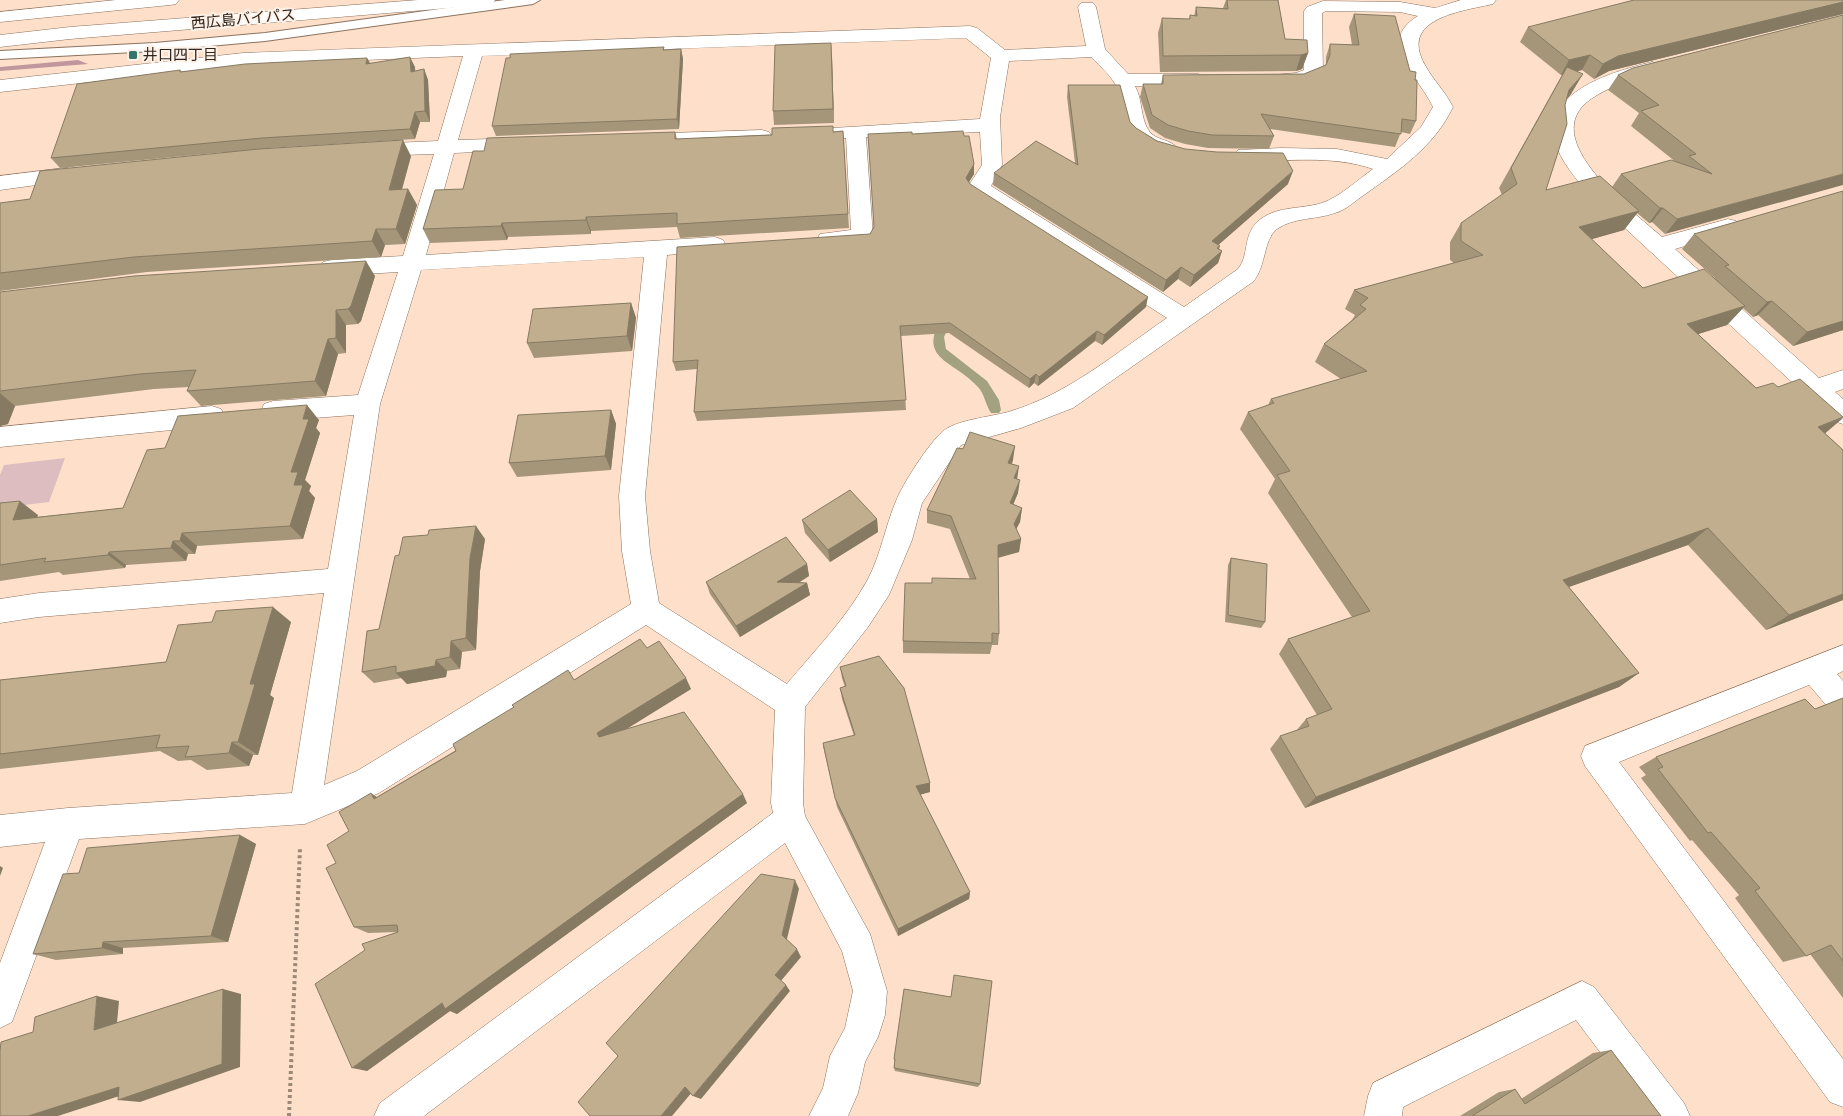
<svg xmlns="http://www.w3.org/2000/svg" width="1843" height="1116" viewBox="0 0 1843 1116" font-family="'Fira Sans Condensed','Noto Sans JP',sans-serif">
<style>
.green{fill:#debdc1}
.forest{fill:#bf979c}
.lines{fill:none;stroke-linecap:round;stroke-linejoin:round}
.stream{fill:#a3a280;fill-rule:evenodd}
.lane-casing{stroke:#8c725e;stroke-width:2}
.street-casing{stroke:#8c725e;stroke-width:1}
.highway-casing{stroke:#8c725e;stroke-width:1}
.path{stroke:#9d8878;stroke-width:4;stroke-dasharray:3 3;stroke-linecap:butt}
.lane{fill:#fff;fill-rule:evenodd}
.street{fill:#fff;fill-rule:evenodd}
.highway{fill:#fff;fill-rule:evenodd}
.wall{fill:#a5967a}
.shaded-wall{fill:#867a63}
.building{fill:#c0ae8e;stroke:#867a63}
.poi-dot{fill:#337669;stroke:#fdf1e8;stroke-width:2}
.labels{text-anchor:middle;stroke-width:4;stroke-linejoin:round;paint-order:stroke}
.far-street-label{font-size:15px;fill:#30251c;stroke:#fdf1e8}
.far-poi-label{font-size:15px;fill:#30251c;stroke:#fdf1e8;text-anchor:start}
</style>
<rect width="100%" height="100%" fill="#fee0ca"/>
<path class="green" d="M 65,458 L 49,502 L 0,508 L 0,475 L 4,465 Z"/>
<path class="forest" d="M 78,60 L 88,64 L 0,71 L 0,67 Z"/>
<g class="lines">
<path class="stream" d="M 947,314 L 953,318 L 944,337 L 946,349 L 987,381 L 999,400 L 1001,410 L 999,413 L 991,413 C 985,404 985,394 977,386 C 952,359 916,360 943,315 Z"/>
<g class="lane-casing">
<path id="lane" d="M 505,0 L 540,0 L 533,4 L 265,41 L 155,51 L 0,59 L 0,51 L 155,43 L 265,33 Z"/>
</g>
<g class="street-casing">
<g id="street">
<path d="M 1461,0 L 1496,0 L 1493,4 C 1463,11 1398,18 1425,65 C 1433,80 1445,91 1453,107 C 1434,147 1399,170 1364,195 C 1355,201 1346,210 1335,213 C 1316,220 1294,217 1277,229 C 1263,240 1267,263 1254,281 L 1073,408 L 1021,428 L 961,445 L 922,503 L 912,540 L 889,595 L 868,627 L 805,707 L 803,803 L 805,816 L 870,934 L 887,991 L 885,1015 L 878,1037 L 865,1062 L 858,1093 L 848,1116 L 809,1116 L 823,1088 L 830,1056 L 845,1028 L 853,991 L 842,951 L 785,843 L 424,1116 L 374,1116 L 380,1103 L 773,813 L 771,803 L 775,710 L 646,625 L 379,793 L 305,824 L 79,839 L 12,1022 L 0,1028 L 0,963 L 45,842 L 0,847 L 0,815 L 68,808 L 292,793 L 324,593 L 39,617 L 0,623 L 0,599 L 39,593 L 328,569 L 354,415 L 273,421 L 264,418 L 261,411 L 264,404 L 273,401 L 358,395 L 398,272 L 331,276 L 323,274 L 320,268 L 323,262 L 331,260 L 403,256 L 434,154 L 370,156 L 363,155 L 360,150 L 363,145 L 370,144 L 438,141 L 463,56 L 243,65 L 0,92 L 0,80 L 243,53 L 970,26 L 977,28 L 1005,50 L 1086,46 L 1078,7 L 1081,3 L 1093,3 L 1096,7 L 1105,49 L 1128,74 L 1198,74 L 1205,76 L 1208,80 L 1205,84 L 1198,86 L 1135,86 C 1143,100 1140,118 1149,131 C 1156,141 1172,139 1178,149 L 1175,154 C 1167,156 1161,154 1153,151 C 1123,142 1127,114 1118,90 C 1113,77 1101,67 1091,57 L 1009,61 L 1000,117 L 1002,165 L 991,186 L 1184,307 L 1238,269 C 1249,256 1243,237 1256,223 C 1275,205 1299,210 1322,203 C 1338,198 1359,179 1373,169 C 1333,155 1286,161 1245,162 L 1238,160 L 1235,155 L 1238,150 L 1281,148 L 1337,149 L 1387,159 L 1421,127 L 1433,107 C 1420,78 1374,42 1418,16 L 1400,12 L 1326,11 L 1322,13 L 1323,73 C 1313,87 1289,87 1274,83 L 1271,79 L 1274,75 L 1296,73 L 1304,70 L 1304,11 L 1307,7 L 1323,1 L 1400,2 L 1435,8 ZM 966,38 L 991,58 L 980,119 L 800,130 L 797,134 L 800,138 L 807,140 L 846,138 L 851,230 L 820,234 L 817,239 L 820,244 C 835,248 855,246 870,242 L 873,237 L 866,137 L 980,132 L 982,165 L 967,188 L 971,193 L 1167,318 C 1116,353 1067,395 1008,412 C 990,417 955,420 942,432 C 928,445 903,483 896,501 C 885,527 881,554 868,579 C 847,618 814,651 787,684 L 659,603 L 650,551 L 645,496 L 667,255 L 723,250 L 726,245 L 723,240 L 715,237 L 426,255 L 454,153 L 522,150 L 529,149 L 532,144 L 529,139 L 522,138 L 458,140 L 482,56 ZM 644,257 L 619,496 L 622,551 L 631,604 L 357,771 L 324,785 L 380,404 L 421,270 Z"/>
<path d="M 1652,62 L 1659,64 L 1662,68 L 1659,72 C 1636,79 1611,85 1591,99 C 1534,138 1634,212 1662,237 L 1728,219 L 1736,221 L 1739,226 L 1736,231 L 1675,249 L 1819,378 L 1843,370 L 1843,389 L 1835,392 L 1843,399 L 1843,424 L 1834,421 L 1588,194 C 1576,178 1560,161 1555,141 C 1543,90 1616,71 1652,62 Z"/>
<path d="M 762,130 L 769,132 L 772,136 L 769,140 L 640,146 L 633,144 L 630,140 L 633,136 L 640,134 Z"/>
<path d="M 73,167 L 80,169 L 83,174 L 80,179 L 0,190 L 0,176 Z"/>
<path d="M 212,406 L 221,409 L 225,416 L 221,423 L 212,426 L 0,447 L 0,427 Z"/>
<path d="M 1843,645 L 1843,671 L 1837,674 L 1843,681 L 1843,716 L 1832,712 L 1809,685 L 1619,762 L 1843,1059 L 1843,1107 L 1830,1102 L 1585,766 L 1581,756 L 1585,746 Z"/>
<path d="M 1582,981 L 1594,987 L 1684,1103 L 1690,1116 L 1648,1116 L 1576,1020 L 1403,1107 L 1402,1116 L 1364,1116 L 1368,1096 L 1373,1083 Z"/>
</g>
</g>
<g class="highway-casing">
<g id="highway">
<path d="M 116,0 L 179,0 L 176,4 L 170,5 L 0,22 L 0,12 Z"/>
<path d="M 418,0 L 495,0 L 492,4 L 486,5 L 70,39 L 0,47 L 0,35 L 70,27 Z"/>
</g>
</g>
<path class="path" d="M 289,1116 L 300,848"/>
<use href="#lane" class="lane"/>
<use href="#street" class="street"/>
<use href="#highway" class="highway"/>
</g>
<g class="wall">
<path d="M 1226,0 L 1278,0 L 1285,39 L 1308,53 L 1302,69 L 1296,71 L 1160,72 L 1158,33 L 1162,18 L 1189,19 L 1190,15 L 1194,16 L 1196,7 L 1223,8 Z"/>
<path d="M 1843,0 L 1843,14 L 1609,71 L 1594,79 L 1582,70 L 1577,71 L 1571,94 L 1566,100 L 1565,105 L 1546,190 L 1612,187 L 1621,174 L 1677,163 L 1631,126 L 1639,113 L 1608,90 L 1618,75 L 1843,15 L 1665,234 L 1652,222 L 1649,223 L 1637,213 L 1624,230 L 1591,239 L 1643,288 L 1714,279 L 1715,278 L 1682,249 L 1694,234 L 1843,191 L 1843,330 L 1793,346 L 1758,315 L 1753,317 L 1743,308 L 1727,325 L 1698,334 L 1756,388 L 1778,387 L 1843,418 L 1825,433 L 1843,450 L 1843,600 L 1766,630 L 1688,545 L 1569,587 L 1639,673 L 1619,687 L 1305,808 L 1270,749 L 1280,736 L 1296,731 L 1306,719 L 1317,715 L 1279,654 L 1288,639 L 1352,617 L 1268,493 L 1275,479 L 1240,429 L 1248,412 L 1268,405 L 1271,399 L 1341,379 L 1315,362 L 1324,344 L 1352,320 L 1355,315 L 1345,309 L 1354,290 L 1454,263 L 1450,260 L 1450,242 L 1461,223 L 1502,195 L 1499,188 L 1562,75 L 1561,75 L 1520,42 L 1528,27 Z"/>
<path d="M 1354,14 L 1410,71 L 1415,80 L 1416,121 L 1410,134 L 1401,132 L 1395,147 L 1270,129 L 1274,136 L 1269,149 L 1208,148 L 1185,144 L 1165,138 L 1150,128 L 1140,97 L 1143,84 L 1161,84 L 1163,75 L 1304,74 L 1326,65 L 1326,57 L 1330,44 L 1352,45 L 1349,27 Z"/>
<path d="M 664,47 L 664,50 L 681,49 L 683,59 L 679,129 L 496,136 L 492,126 Z"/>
<path d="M 832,56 L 834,123 L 774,125 L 773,111 Z"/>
<path d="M 370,63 L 415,67 L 415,71 L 424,69 L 428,80 L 430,122 L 420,122 L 415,139 L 269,148 L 411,156 L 402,190 L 408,189 L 417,205 L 405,244 L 385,245 L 381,257 L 147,272 L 0,291 L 0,203 L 30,199 L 225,152 L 60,168 L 51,158 L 180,70 L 182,72 Z"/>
<path d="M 1068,85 L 1130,122 L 1136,128 L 1157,141 L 1288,184 L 1218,245 L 1219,249 L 1222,251 L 1218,263 L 1190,287 L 1178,279 L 1163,292 L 993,185 L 994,173 L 1075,163 L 1067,97 Z"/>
<path d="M 843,131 L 849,228 L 680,238 L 677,227 L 591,231 L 591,234 L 508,237 L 507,240 L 430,243 L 423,229 L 463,189 L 675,132 L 677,139 Z"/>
<path d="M 912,134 L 964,136 L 974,164 L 974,174 L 969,182 L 970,184 L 1146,307 L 1102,345 L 1095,341 L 1038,386 L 1034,383 L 1029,388 L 949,333 L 901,336 L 906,410 L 697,421 L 694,412 L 697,369 L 676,371 L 673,362 L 870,234 L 874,227 Z"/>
<path d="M 375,276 L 361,321 L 358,324 L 346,325 L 346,353 L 338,354 L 326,396 L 201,406 L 187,391 L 189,387 L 154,389 L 15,406 L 8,424 L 0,426 L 0,292 Z"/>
<path d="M 631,303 L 636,318 L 632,351 L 534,358 L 527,343 Z"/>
<path d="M 611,410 L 616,424 L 611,470 L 517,477 L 509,463 Z"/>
<path d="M 319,420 L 316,428 L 320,433 L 305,480 L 311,486 L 309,491 L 315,498 L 303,539 L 197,546 L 195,554 L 188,554 L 186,561 L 126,565 L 125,568 L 63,575 L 59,572 L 0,581 L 0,503 L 38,515 L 37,517 L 123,508 L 165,448 Z"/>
<path d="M 1013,460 L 1012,464 L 1017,479 L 1018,493 L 1013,505 L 1022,508 L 1020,522 L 1016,529 L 1021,539 L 1019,552 L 998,558 L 999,634 L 998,645 L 992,645 L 990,654 L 903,653 L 903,641 L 932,583 L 970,579 L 950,529 L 927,523 L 927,510 Z"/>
<path d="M 877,519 L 878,532 L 830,562 L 805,533 L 802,520 Z"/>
<path d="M 485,539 L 480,571 L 476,650 L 462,652 L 460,669 L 447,671 L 446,677 L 407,684 L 402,678 L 374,683 L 362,672 L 379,629 Z"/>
<path d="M 1231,558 L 1265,622 L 1261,628 L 1225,622 L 1228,565 Z"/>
<path d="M 807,564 L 809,576 L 799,582 L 807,583 L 810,595 L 740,637 L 710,594 L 706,582 Z"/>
<path d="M 291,622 L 270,695 L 274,698 L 258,755 L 253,755 L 249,766 L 207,770 L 191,760 L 178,761 L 160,751 L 0,769 L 0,680 L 166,662 Z"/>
<path d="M 647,648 L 691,689 L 626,729 L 747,803 L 457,1014 L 450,1011 L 367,1071 L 398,932 L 368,933 L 354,927 L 336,863 L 377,797 L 574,680 Z"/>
<path d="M 840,667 L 930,783 L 930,792 L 920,794 L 970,892 L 969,899 L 898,936 L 837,807 L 823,746 L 854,736 L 842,699 L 840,688 L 845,687 L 842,678 Z"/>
<path d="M 1843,698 L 1843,998 L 1810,954 L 1806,956 L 1783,962 L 1735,898 L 1739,895 L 1692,840 L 1690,841 L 1641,778 L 1646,775 L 1639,767 L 1656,757 L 1815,709 Z"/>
<path d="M 240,835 L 256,844 L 228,942 L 123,948 L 123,954 L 56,960 L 33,954 L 79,873 Z"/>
<path d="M 1611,1050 L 1661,1116 L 1460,1116 L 1499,1092 L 1515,1089 L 1521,1099 L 1593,1053 Z"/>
<path d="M 894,1059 L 980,1084 L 978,1087 L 895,1071 L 894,1068 L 895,1062 Z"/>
</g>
<g class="shaded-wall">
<path d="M 1843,2 L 1843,14 L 1609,71 L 1594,79 L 1603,64 L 1618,56 Z"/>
<path d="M 831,43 L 832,56 L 834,123 L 833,109 Z"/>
<path d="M 681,49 L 683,59 L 679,129 L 677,119 Z"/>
<path d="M 1308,53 L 1302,69 L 1296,71 L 1301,55 Z"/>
<path d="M 1590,55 L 1582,70 L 1561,75 L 1569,60 Z"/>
<path d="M 410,57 L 415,67 L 416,82 L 411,72 Z"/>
<path d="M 367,58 L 373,68 L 366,64 Z"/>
<path d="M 424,69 L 428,80 L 430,122 L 425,111 Z"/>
<path d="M 1583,74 L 1571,94 L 1558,110 L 1569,90 Z"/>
<path d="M 415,112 L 420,122 L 415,139 L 410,129 Z"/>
<path d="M 403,140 L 411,156 L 397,206 L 389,190 Z"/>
<path d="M 974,164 L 974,174 L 965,188 L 966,178 Z"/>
<path d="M 1293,171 L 1288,184 L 1208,254 L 1212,241 Z"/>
<path d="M 1843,174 L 1843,185 L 1665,234 L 1677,219 Z"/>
<path d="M 408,189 L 417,205 L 405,244 L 396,229 Z"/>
<path d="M 1660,208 L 1663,208 L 1652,222 L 1649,223 Z"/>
<path d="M 1639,211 L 1624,230 L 1565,247 L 1579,227 Z"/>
<path d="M 586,217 L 591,231 L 591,234 L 586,220 Z"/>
<path d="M 502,223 L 508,237 L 507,240 L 501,226 Z"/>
<path d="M 376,229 L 385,245 L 381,257 L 372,241 Z"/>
<path d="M 1220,246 L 1217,255 L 1222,251 L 1218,263 L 1190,287 L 1194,275 Z"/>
<path d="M 366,261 L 375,276 L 361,321 L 358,324 L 348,309 Z"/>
<path d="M 1181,267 L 1178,279 L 1163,292 L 1166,280 Z"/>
<path d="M 1148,297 L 1146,307 L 1102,345 L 1104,335 Z"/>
<path d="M 1772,301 L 1758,315 L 1753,317 L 1767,302 Z"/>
<path d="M 631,303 L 636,318 L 632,351 L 627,336 Z"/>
<path d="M 1745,306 L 1727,325 L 1670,343 L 1687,324 Z"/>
<path d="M 336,310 L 346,325 L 346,353 L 336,338 Z"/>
<path d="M 1843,321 L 1843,330 L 1793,346 L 1807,332 Z"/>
<path d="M 1097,331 L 1095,341 L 1038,386 L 1039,377 Z"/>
<path d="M 328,339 L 338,354 L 326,396 L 315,381 Z"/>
<path d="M 1036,374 L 1034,383 L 1029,388 L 1030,379 Z"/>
<path d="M 0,393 L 15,406 L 8,424 L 0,426 Z"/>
<path d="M 307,405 L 319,420 L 316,428 L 320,433 L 305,480 L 311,486 L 309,491 L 315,498 L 303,539 L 290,526 L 294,485 L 291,472 L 303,419 Z"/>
<path d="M 611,410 L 616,424 L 611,470 L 605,456 Z"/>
<path d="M 1843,418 L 1822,436 L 1818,427 Z"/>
<path d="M 1015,446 L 1013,460 L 1006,477 L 1008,463 Z"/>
<path d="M 1019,466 L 1017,480 L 1014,478 Z"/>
<path d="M 1020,480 L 1018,493 L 1008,516 L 1010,503 Z"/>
<path d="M 20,501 L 38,515 L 32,533 L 13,520 Z"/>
<path d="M 1022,508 L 1020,522 L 1012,537 L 1014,524 Z"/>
<path d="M 877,519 L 878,532 L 830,562 L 828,550 Z"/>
<path d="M 476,526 L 485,539 L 480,571 L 476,650 L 466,638 L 470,558 Z"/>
<path d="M 1708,528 L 1688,545 L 1546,595 L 1563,580 Z"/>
<path d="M 182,533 L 197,546 L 195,554 L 180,541 Z"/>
<path d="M 1021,539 L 1019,552 L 996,558 L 998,545 Z"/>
<path d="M 173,541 L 188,554 L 186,561 L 171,548 Z"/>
<path d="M 109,552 L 126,565 L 125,568 L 108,555 Z"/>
<path d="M 807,564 L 809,576 L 780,595 L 777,582 Z"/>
<path d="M 807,583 L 810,595 L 740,637 L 736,626 Z"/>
<path d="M 1843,594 L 1843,600 L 1766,630 L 1789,615 Z"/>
<path d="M 273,607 L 291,622 L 270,695 L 274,698 L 258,755 L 238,742 L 250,684 Z"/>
<path d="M 451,641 L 462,652 L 460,669 L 450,657 Z"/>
<path d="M 436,660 L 447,671 L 446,677 L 407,684 L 396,673 Z"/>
<path d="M 1639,673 L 1619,687 L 1305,808 L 1316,797 Z"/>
<path d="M 686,678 L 691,689 L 604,743 L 599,737 L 597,733 Z"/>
<path d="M 232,742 L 253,755 L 249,766 L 229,753 Z"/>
<path d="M 930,783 L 930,792 L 916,796 L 916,786 Z"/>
<path d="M 371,793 L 384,802 L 374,799 Z"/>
<path d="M 743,794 L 747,803 L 457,1014 L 450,1011 L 367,1071 L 352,1068 L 442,1003 Z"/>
<path d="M 240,835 L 256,844 L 228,942 L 211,936 Z"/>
<path d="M 0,866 L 3,868 L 0,876 Z"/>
<path d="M 795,880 L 799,889 L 786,943 L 782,935 Z"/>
<path d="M 970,892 L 969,899 L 898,936 L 898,929 Z"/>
<path d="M 103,942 L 123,948 L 123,954 L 102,948 Z"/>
<path d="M 797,949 L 801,957 L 780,982 L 775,975 Z"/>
<path d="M 786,985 L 790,991 L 701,1099 L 693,1096 Z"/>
<path d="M 223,989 L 241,994 L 240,1067 L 140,1102 L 118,1100 Z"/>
<path d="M 97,996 L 119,1001 L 116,1034 L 94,1030 Z"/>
<path d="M 119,1087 L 141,1089 L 58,1116 L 28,1116 Z"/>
<path d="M 685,1087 L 693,1091 L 672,1116 L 661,1116 Z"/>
</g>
<g class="building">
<path d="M 1227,0 L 1278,0 L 1285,39 L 1307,40 L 1308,53 L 1301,55 L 1163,56 L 1162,18 L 1190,19 L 1190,15 L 1197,16 L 1196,7 L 1228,9 Z"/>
<path d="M 1634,0 L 1843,0 L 1843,2 L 1618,56 L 1603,64 L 1590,55 L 1569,60 L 1528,27 Z"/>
<path d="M 1354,14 L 1395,16 L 1410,71 L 1416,72 L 1415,80 L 1417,80 L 1416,121 L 1402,119 L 1401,134 L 1261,114 L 1274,136 L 1212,135 L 1188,131 L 1168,125 L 1152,115 L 1143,84 L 1163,84 L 1163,75 L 1304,74 L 1326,65 L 1330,55 L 1330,44 L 1359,45 Z"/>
<path d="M 1843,15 L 1843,174 L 1677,219 L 1663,208 L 1660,208 L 1621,174 L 1671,160 L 1712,174 L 1689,156 L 1696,154 L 1641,111 L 1659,105 L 1618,75 L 1633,68 Z"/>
<path d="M 831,43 L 833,109 L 773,111 L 775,45 Z"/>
<path d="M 664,47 L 663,50 L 681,49 L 677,119 L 492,126 L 506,58 L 510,58 L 510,54 Z"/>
<path d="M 410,57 L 411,72 L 424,69 L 425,111 L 415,112 L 410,129 L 262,138 L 51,158 L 77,84 L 180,70 L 180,72 L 245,64 L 367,58 L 366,64 Z"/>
<path d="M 1567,67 L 1583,74 L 1569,90 L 1565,105 L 1567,124 L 1546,190 L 1600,176 L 1639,211 L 1579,227 L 1643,288 L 1704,269 L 1745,306 L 1687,324 L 1756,388 L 1773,383 L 1778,387 L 1800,379 L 1843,417 L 1818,427 L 1843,450 L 1843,594 L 1789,615 L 1708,528 L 1563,580 L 1639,673 L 1316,797 L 1280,736 L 1309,726 L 1306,719 L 1332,709 L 1288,639 L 1370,611 L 1277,475 L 1290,471 L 1248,412 L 1274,403 L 1271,399 L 1367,371 L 1324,344 L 1366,309 L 1360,305 L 1368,298 L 1354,290 L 1483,255 L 1461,241 L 1461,223 L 1517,184 L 1511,168 Z"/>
<path d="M 1068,85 L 1120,85 L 1130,122 L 1136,128 L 1157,141 L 1185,149 L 1217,152 L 1283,153 L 1293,171 L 1212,241 L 1220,246 L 1217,248 L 1222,251 L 1194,275 L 1181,267 L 1166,280 L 994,173 L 1036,141 L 1078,165 Z"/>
<path d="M 833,126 L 833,132 L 843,131 L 848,214 L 677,224 L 677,213 L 586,217 L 586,220 L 502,223 L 501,226 L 423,229 L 435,190 L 463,189 L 473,151 L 484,151 L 487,138 L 675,132 L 675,139 L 772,135 L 772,128 Z"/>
<path d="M 963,131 L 964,136 L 969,136 L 974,164 L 966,178 L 970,184 L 1148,297 L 1104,335 L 1097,331 L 1039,377 L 1036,374 L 1030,379 L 950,323 L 900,326 L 906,400 L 694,412 L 698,360 L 673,362 L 677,247 L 870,234 L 874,227 L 868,134 L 912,132 L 912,134 Z"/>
<path d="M 403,140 L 389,190 L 408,189 L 396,229 L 376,229 L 372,241 L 134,257 L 0,273 L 0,203 L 30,199 L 40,171 L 259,149 Z"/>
<path d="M 1843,191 L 1843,321 L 1807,332 L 1772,301 L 1767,302 L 1725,266 L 1729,265 L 1694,234 Z"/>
<path d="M 366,261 L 351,306 L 348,309 L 336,310 L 336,338 L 328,339 L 315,381 L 187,391 L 196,370 L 140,374 L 0,391 L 0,292 L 134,276 Z"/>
<path d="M 631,303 L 627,336 L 527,343 L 533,309 Z"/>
<path d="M 307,405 L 303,419 L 309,419 L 291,472 L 298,472 L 294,485 L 303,485 L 290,526 L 182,533 L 180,541 L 173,541 L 171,548 L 109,552 L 108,555 L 44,562 L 46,558 L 0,565 L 0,503 L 20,501 L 13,520 L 123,508 L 147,450 L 165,448 L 178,416 Z"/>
<path d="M 611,410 L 605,456 L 509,463 L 518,415 Z"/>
<path d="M 970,432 L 1015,446 L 1008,463 L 1019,466 L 1014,478 L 1020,480 L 1010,503 L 1022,508 L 1014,524 L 1021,539 L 998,545 L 999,634 L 992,633 L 992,643 L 903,641 L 905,583 L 932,583 L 932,578 L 976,579 L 951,516 L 927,510 L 957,448 L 963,449 Z"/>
<path d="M 850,490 L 877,519 L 828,550 L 802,520 Z"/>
<path d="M 476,526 L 470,558 L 466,638 L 451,641 L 450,657 L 436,660 L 435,666 L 396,673 L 396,666 L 362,672 L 367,631 L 379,629 L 395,556 L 399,555 L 403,537 L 428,535 L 429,530 Z"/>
<path d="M 786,537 L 807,564 L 777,582 L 807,583 L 736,626 L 706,582 Z"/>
<path d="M 1231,558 L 1267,564 L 1265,622 L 1228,615 Z"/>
<path d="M 273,607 L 250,684 L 255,684 L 238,742 L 232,742 L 229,753 L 185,757 L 189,746 L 156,748 L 160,735 L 0,754 L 0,680 L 166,662 L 178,625 L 212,622 L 216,611 Z"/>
<path d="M 640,639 L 647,648 L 659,641 L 686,678 L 597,733 L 599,737 L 684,712 L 743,794 L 445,1009 L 442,1003 L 352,1068 L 315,984 L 365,950 L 362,944 L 398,932 L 397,925 L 354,927 L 326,868 L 336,863 L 327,845 L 349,831 L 339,812 L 371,793 L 374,799 L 456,751 L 453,744 L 514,707 L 512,705 L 568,670 L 574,680 Z"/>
<path d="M 879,656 L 904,688 L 930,783 L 916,786 L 970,892 L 898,929 L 835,798 L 823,743 L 855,735 L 840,688 L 846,686 L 840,667 Z"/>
<path d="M 1843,698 L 1843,961 L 1831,945 L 1806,956 L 1755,891 L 1760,888 L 1711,832 L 1708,833 L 1658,769 L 1663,767 L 1656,757 L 1805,699 L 1815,709 Z"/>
<path d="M 240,835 L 211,936 L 103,942 L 102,948 L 33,954 L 63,874 L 79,873 L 87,848 Z"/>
<path d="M 761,874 L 795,880 L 782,935 L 797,949 L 775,975 L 786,985 L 693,1096 L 685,1087 L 661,1116 L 590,1116 L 578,1102 L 618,1056 L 606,1043 Z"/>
<path d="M 954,975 L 992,981 L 980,1084 L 894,1068 L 895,1059 L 894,1059 L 904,989 L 951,997 Z"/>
<path d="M 223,989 L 222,1064 L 118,1100 L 119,1087 L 28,1116 L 0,1116 L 0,1051 L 1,1042 L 33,1032 L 35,1017 L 97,996 L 94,1030 Z"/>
<path d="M 1611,1050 L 1661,1116 L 1472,1116 L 1515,1089 L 1525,1104 Z"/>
</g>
<rect class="poi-dot" x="128" y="50" width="10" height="10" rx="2.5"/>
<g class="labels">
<g class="far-street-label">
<text transform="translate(243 19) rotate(-5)" y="5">西広島バイパス</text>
</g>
<g class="far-poi-label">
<text x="143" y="60">井口四丁目</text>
</g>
</g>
</svg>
